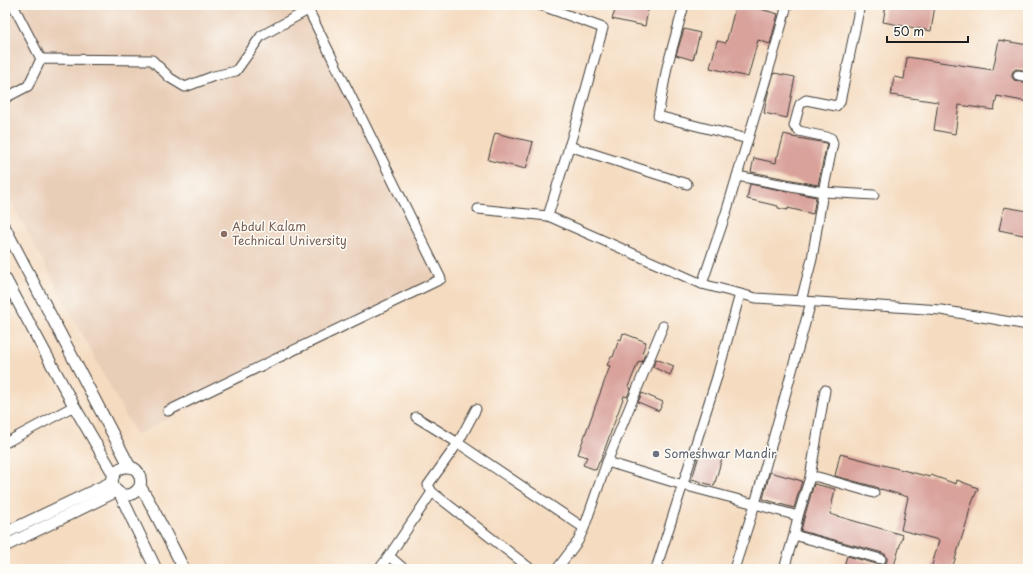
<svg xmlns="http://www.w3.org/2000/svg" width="1033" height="574" viewBox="0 0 1033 574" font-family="'Playpen Sans',sans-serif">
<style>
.built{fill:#e9ceb7}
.building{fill:#d9a39b}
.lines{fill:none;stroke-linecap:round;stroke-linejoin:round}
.minor-casing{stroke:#3d3935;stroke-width:11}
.tertiary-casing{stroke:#3d3935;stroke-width:13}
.minor{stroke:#fff;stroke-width:9}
.tertiary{stroke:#fff;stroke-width:11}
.education-dot{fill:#8d6e63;stroke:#fdfcf7;stroke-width:1.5}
.worship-dot{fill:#6b7280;stroke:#fdfcf7;stroke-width:1.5}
.labels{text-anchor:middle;stroke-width:3;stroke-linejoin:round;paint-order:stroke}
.education-label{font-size:12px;fill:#785e54;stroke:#fdfcf7;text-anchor:start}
.worship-label{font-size:12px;fill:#5b616d;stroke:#fdfcf7;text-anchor:start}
</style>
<rect width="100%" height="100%" fill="#fdfcf7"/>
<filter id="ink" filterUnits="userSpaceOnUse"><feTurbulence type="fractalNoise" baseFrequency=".025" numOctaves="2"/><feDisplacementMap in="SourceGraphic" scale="8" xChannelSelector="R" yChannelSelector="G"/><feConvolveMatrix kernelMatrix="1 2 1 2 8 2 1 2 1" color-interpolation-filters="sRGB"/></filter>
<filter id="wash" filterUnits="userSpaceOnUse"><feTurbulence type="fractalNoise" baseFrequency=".012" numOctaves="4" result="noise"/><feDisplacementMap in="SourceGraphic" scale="16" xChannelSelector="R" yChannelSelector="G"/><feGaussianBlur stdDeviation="0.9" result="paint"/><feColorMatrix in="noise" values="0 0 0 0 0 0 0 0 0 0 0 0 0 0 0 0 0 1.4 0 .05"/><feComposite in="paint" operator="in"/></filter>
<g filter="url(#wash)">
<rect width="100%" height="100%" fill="#f5dcc1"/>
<path class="built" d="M 5,5 L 305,5 L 441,279 L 136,435 L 5,190 Z"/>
<g id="blocks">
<g class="building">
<path d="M 617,5 L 649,5 L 645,26 L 625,22 L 612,19 Z"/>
<path d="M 736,5 L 747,5 L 778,14 L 770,44 L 758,40 L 748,77 L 710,68 L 717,41 L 726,43 Z"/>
<path d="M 886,5 L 935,5 L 931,31 L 883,22 Z"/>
<path d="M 684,29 L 700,33 L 693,60 L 676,55 Z"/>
<path d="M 999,40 L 1028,45 L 1028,71 L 1016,69 L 1013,71 L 1012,74 L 1012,77 L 1014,80 L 1028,83 L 1028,102 L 997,96 L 994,110 L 959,105 L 955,134 L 934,130 L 938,102 L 891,95 L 894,77 L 904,79 L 907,57 L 993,70 Z"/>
<path d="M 774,73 L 795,77 L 787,118 L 764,113 L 767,97 Z"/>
<path d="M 495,133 L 533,142 L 526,169 L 488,160 Z"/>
<path d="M 784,134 L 792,136 L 792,137 L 827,143 L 818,185 L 751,172 L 754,158 L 776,163 L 777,156 L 778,156 Z"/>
<path d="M 750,184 L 816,197 L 813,214 L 788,208 L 788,210 L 778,208 L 778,206 L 747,199 Z"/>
<path d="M 1004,207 L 1028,211 L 1028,236 L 999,230 Z"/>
<path d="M 623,333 L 646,342 L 642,353 L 645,354 L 642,362 L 639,361 L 628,387 L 631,388 L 627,397 L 625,396 L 624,396 L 600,462 L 599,462 L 596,470 L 583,465 L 587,457 L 578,454 L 610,366 L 607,365 L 611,357 L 613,357 L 619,339 L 621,340 Z"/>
<path d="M 656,359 L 674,366 L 670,375 L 653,367 Z"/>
<path d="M 642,393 L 663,402 L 659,411 L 638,402 Z"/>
<path d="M 700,452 L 722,458 L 714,486 L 692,479 Z"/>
<path d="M 840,454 L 930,477 L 931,475 L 956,484 L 957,480 L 978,488 L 970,508 L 967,521 L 952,569 L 931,569 L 939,540 L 901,530 L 908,497 L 881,489 L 881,490 L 879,489 L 876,487 L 835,476 Z"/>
<path d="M 770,472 L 802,481 L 794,508 L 763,499 Z"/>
<path d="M 814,484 L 835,489 L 830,514 L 903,535 L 893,569 L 843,569 L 847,556 L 880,565 L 885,564 L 887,561 L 887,558 L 886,555 L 883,553 L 801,531 L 804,518 Z"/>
</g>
</g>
</g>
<g filter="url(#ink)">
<use href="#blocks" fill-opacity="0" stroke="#3d3935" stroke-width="1"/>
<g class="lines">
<g class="minor-casing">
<g id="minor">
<path d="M 13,5 L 41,59"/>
<path d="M 540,5 L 603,28 L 579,114 L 548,216 L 702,284 L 756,298 L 941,310 L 1028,325"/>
<path d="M 684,5 L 667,67 L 658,116 L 748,139"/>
<path d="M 1018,75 L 1028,77"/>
<path d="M 5,98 L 28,86 L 41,59 L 152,60 L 170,78 L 185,87 L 214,76 L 236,71 L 261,36 L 308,10"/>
<path d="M 569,146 L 687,184"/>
<path d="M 737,176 L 823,192 L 874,195"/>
<path d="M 478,209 L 548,216"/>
<path d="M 702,284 L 726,213 L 776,45 L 787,5"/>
<path d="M 801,301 L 812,259 L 823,192 L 833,143 L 831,138 L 799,131 L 794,126 L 800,104 L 806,100 L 836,106 L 840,102 L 860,5"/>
<path d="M 168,411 L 441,279 L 306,5"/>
<path d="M 416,417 L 458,443 L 476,409"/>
<path d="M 5,443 L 74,406"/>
<path d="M 607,462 L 683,485 L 755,504 L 734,569"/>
<path d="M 810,477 L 818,477 L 874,493"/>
<path d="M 798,516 L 755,504 L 811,302"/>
<path d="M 794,535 L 881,559"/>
<path d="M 389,556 L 404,569"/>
<path d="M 379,569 L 389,556 L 432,492"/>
<path d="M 531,569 L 432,492 L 428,485 L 458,443 L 584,528"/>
<path d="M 557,569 L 578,541 L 584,528 L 607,462 L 663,326"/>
<path d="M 656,569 L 717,377 L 740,294"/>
<path d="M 784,569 L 794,535 L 798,516 L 810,477 L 825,390"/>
</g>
</g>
<g class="tertiary-casing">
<g id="tertiary">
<path d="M 5,228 L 130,467"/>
<path d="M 5,278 L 74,406 L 114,475"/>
<path d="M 140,486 C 128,507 103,487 116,472 C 118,469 122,467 127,467 C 138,466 142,477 140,486 L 149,501 L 184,569"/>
<path d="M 120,494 L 156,569"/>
<path d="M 5,533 L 112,482"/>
<path d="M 5,546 L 117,491"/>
</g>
</g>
<use href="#minor" class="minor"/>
<use href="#tertiary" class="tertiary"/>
</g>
</g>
<circle class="education-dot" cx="224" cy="234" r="4"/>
<circle class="worship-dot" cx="656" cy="454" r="4"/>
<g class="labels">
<g class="education-label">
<text x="232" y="231">Abdul Kalam<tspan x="232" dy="14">Technical University</tspan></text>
</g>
<g class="worship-label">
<text x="664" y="458">Someshwar Mandir</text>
</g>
</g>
<rect width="1033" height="574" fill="none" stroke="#fdfcf7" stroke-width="20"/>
<path d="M887 36v6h81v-6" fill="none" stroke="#1c1c1c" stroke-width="2"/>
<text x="893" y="36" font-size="12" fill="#1c1c1c" stroke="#fdfcf7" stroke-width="3" paint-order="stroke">50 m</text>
</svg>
